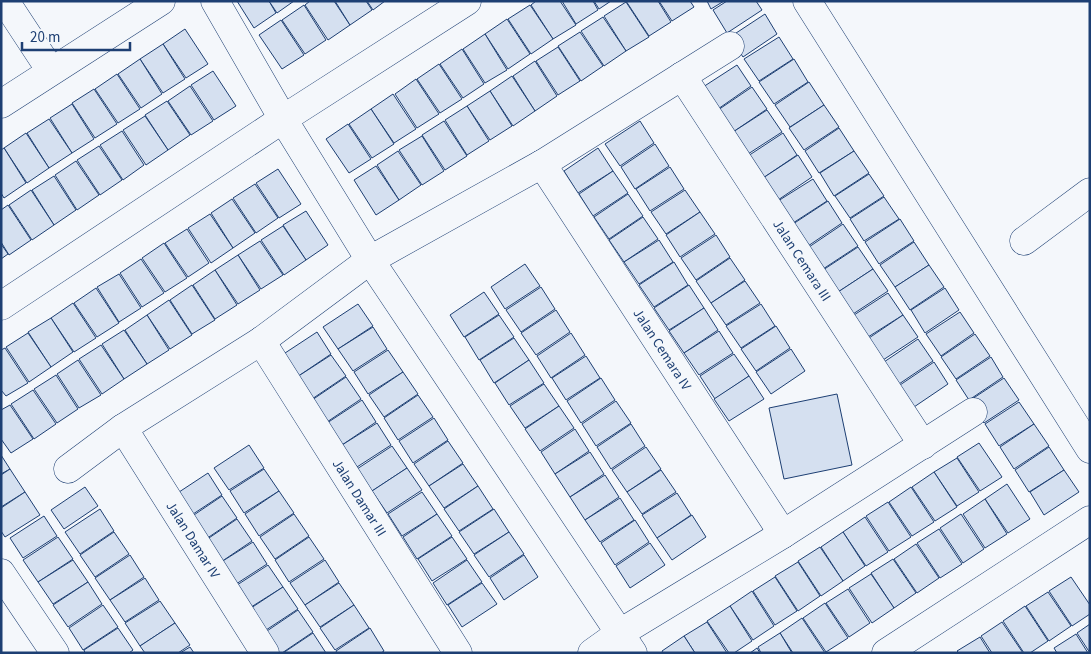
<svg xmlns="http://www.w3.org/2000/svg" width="1091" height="654" viewBox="0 0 1091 654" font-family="'Source Sans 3',sans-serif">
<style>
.building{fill:#d5e0f0;stroke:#1d3f73}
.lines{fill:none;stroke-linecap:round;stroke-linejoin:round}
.minor-casing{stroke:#1d3f73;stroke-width:29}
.minor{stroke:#f4f7fb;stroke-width:28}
.labels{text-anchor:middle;stroke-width:4;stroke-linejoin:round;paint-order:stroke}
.street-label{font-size:14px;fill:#1d3f73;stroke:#f4f7fb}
</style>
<rect width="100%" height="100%" fill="#f4f7fb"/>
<g class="building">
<path d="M 237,1 L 269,1 L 276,13 L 254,28 Z"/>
<path d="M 269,1 L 294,1 L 277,13 Z"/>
<path d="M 310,1 L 334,1 L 350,25 L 328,40 L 305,5 Z"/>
<path d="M 335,1 L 366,1 L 372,10 L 350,25 Z"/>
<path d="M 367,1 L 385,1 L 373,10 Z"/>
<path d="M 536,1 L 560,1 L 576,25 L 553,39 L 531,5 Z"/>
<path d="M 562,1 L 593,1 L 598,10 L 576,24 Z"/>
<path d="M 594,1 L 611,1 L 599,9 Z"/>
<path d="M 626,1 L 658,1 L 671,22 L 649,36 Z"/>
<path d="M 659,1 L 690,1 L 694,7 L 672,21 Z"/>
<path d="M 707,1 L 724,1 L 711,9 Z"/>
<path d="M 727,1 L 756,1 L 762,10 L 727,33 L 713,10 Z"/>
<path d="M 626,2 L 649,37 L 626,51 L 604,16 Z"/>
<path d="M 304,5 L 326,40 L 305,54 L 282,20 Z"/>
<path d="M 530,5 L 553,39 L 531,54 L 508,19 Z"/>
<path d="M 765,14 L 777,34 L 743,57 L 730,37 Z"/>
<path d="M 603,17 L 626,51 L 604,66 L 581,31 Z"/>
<path d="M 507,19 L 530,54 L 508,69 L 485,34 Z"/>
<path d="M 281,20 L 304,55 L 282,69 L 259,35 Z"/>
<path d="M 185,29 L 208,64 L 186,78 L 163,44 Z"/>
<path d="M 580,32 L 603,66 L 581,81 L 558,46 Z"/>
<path d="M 485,34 L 507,70 L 485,83 L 463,49 Z"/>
<path d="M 779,37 L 793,59 L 759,81 L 744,59 Z"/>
<path d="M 163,44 L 185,79 L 163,93 L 140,59 Z"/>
<path d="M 558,47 L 580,81 L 558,95 L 536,61 Z"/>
<path d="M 462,49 L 484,84 L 463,98 L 440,64 Z"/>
<path d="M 140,59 L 162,94 L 141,108 L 118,74 Z"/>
<path d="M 794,59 L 808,82 L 774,104 L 759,82 Z"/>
<path d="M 535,61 L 557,96 L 535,111 L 513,76 Z"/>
<path d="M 439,64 L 462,99 L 440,113 L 417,79 Z"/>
<path d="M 737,65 L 751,86 L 718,109 L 703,87 Z"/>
<path d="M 213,71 L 236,106 L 214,120 L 191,85 Z"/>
<path d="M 117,74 L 140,109 L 118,123 L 95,89 Z"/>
<path d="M 512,76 L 535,111 L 513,126 L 490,91 Z"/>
<path d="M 416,79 L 439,114 L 417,128 L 395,94 Z"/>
<path d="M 809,82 L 824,105 L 790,127 L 775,105 Z"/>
<path d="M 190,86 L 213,121 L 191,135 L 168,101 Z"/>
<path d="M 752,87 L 767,109 L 733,132 L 718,110 Z"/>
<path d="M 94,89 L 117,124 L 95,138 L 72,103 Z"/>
<path d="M 490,91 L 512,126 L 490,140 L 467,106 Z"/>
<path d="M 393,94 L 416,129 L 394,143 L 371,109 Z"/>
<path d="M 167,101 L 190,135 L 168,150 L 145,115 Z"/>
<path d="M 72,104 L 94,139 L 72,153 L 50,118 Z"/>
<path d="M 824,105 L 839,127 L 804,150 L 789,128 Z"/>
<path d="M 467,106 L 489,141 L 467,155 L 445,120 Z"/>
<path d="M 371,109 L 394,144 L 372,158 L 349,124 Z"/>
<path d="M 767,110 L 782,132 L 748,154 L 733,132 Z"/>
<path d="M 145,116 L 168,150 L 146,165 L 123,130 Z"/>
<path d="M 49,119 L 72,153 L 49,168 L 27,133 Z"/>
<path d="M 444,121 L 467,156 L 445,170 L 422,135 Z"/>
<path d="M 640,121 L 654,143 L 620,166 L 605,144 Z"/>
<path d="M 348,124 L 371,159 L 349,173 L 326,139 Z"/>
<path d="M 839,128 L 854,151 L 819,173 L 805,151 Z"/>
<path d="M 122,131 L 144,165 L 123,180 L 100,145 Z"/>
<path d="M 26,133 L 49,168 L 27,183 L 4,148 Z"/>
<path d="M 783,133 L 797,155 L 763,178 L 748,156 Z"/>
<path d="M 422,136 L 444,171 L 422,185 L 399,150 Z"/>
<path d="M 655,144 L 669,166 L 635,189 L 621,167 Z"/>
<path d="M 99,146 L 122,180 L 100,195 L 77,160 Z"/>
<path d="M 4,148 L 26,183 L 4,198 L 1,193 L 1,150 Z"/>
<path d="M 598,148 L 613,171 L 578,193 L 564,171 Z"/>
<path d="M 398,151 L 421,185 L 399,200 L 377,165 Z"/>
<path d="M 854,151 L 869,173 L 834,196 L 820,173 Z"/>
<path d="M 798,155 L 812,177 L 778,200 L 763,178 Z"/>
<path d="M 76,161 L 99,195 L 77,210 L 55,175 Z"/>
<path d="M 376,166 L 399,200 L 376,215 L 354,180 Z"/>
<path d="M 670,167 L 684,189 L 650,211 L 636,189 Z"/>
<path d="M 278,169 L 301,204 L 279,218 L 256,183 Z"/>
<path d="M 613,171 L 628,193 L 593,216 L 579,194 Z"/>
<path d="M 869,174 L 884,196 L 850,218 L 835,196 Z"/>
<path d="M 54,176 L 76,210 L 54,225 L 32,190 Z"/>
<path d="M 813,179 L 827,201 L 793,223 L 778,201 Z"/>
<path d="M 255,184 L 278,218 L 256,233 L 233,198 Z"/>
<path d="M 31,190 L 54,225 L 32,240 L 9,205 Z"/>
<path d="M 685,190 L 700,212 L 666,234 L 651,212 Z"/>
<path d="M 628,194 L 643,216 L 609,239 L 594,217 Z"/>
<path d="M 884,197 L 899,219 L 864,241 L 850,219 Z"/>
<path d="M 232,199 L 255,233 L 233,248 L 211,213 Z"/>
<path d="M 828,201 L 842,223 L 808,246 L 793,224 Z"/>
<path d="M 8,205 L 31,240 L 9,255 L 1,242 L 1,210 Z"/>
<path d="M 306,211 L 328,245 L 306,260 L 283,225 Z"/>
<path d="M 700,212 L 715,234 L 680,257 L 666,235 Z"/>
<path d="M 210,214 L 233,248 L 211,263 L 188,228 Z"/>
<path d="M 643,217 L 658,239 L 624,262 L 609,240 Z"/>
<path d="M 900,219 L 914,241 L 879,264 L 865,242 Z"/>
<path d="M 843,224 L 858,246 L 823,269 L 809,247 Z"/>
<path d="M 283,226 L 306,260 L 284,275 L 261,240 Z"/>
<path d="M 187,229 L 209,263 L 188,277 L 165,243 Z"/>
<path d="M 716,235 L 730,257 L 696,280 L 681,258 Z"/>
<path d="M 659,240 L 673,262 L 639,284 L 624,262 Z"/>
<path d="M 260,241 L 283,275 L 261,289 L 238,255 Z"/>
<path d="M 914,242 L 929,265 L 895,287 L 880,265 Z"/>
<path d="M 164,243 L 187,278 L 165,292 L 142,258 Z"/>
<path d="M 1,244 L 8,254 L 1,259 Z"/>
<path d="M 858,247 L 873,269 L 838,292 L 823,270 Z"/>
<path d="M 238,255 L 260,290 L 238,304 L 215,270 Z"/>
<path d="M 730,258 L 745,280 L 711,303 L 696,281 Z"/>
<path d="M 141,259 L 164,293 L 142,307 L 120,273 Z"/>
<path d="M 674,262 L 688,285 L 654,307 L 639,285 Z"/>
<path d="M 525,264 L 540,286 L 505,309 L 491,287 Z"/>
<path d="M 929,265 L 944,287 L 910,310 L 895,287 Z"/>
<path d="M 873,269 L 888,291 L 853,314 L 838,292 Z"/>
<path d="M 215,270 L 237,305 L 215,319 L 193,285 Z"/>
<path d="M 119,274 L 141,308 L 119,322 L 97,287 Z"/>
<path d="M 745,281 L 760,303 L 726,325 L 711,303 Z"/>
<path d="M 192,285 L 215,320 L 192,334 L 170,300 Z"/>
<path d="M 689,285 L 704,308 L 669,330 L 654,308 Z"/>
<path d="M 541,287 L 555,309 L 521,332 L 506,310 Z"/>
<path d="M 96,288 L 119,323 L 97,337 L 74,303 Z"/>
<path d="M 945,288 L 959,310 L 925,333 L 911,310 Z"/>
<path d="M 484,292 L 499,314 L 464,337 L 450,315 Z"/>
<path d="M 888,293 L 903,315 L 868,337 L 854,315 Z"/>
<path d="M 169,300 L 192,335 L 170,349 L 147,315 Z"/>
<path d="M 73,303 L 96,338 L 74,352 L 51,318 Z"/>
<path d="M 358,304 L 373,326 L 338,349 L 323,327 Z"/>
<path d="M 761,304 L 775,326 L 741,348 L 726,326 Z"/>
<path d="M 704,308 L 718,330 L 684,353 L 669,331 Z"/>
<path d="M 556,310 L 570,332 L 536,355 L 521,333 Z"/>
<path d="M 960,312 L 974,333 L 941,356 L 926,334 Z"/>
<path d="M 147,315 L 169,350 L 147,364 L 125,330 Z"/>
<path d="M 499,315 L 514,337 L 479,360 L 465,337 Z"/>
<path d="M 903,315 L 918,337 L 883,360 L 869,338 Z"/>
<path d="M 51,318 L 73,352 L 51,367 L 28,332 Z"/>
<path d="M 776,326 L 790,348 L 756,371 L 741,349 Z"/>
<path d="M 373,327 L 387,349 L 353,371 L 338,349 Z"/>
<path d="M 124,330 L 147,364 L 124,379 L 102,344 Z"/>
<path d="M 719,331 L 733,353 L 699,375 L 684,353 Z"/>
<path d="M 317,332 L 331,354 L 297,377 L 282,355 Z"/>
<path d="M 28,333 L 51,367 L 29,382 L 6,347 Z"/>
<path d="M 571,333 L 585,355 L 551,378 L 537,356 Z"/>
<path d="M 975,334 L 990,356 L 956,379 L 941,357 Z"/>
<path d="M 514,338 L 529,360 L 494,383 L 480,360 Z"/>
<path d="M 918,339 L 933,361 L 899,384 L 884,362 Z"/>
<path d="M 101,345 L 124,379 L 102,394 L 79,359 Z"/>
<path d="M 5,348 L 28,383 L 6,396 L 1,390 L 1,350 Z"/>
<path d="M 791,349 L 805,371 L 771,394 L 756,372 Z"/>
<path d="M 388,350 L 403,372 L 368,394 L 354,372 Z"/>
<path d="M 734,354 L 749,376 L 715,399 L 700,376 Z"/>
<path d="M 331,355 L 346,376 L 312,399 L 297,377 Z"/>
<path d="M 586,356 L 600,378 L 566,400 L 552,378 Z"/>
<path d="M 991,357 L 1003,377 L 969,400 L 956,380 Z"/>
<path d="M 78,360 L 101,395 L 79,408 L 57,374 Z"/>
<path d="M 529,360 L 544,383 L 509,405 L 495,383 Z"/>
<path d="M 934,362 L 948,384 L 914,407 L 900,385 Z"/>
<path d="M 403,372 L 418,394 L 384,417 L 369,395 Z"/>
<path d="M 56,375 L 78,409 L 57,423 L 34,389 Z"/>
<path d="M 749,376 L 764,399 L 729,421 L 714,399 Z"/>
<path d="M 346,377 L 361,399 L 327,422 L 312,400 Z"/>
<path d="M 601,378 L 615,400 L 581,423 L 567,401 Z"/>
<path d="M 1004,378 L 1019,400 L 984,423 L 969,401 Z"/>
<path d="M 544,384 L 559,406 L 525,428 L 510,406 Z"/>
<path d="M 33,390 L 56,424 L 34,439 L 11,404 Z"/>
<path d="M 837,394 L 852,465 L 784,479 L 769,408 Z"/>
<path d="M 418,395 L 433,417 L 398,440 L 384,418 Z"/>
<path d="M 362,400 L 376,422 L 342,445 L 327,423 Z"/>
<path d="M 616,401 L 631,423 L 596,446 L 582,424 Z"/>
<path d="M 1019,402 L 1034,424 L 999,446 L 985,424 Z"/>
<path d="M 10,405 L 33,439 L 11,453 L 1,439 L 1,410 Z"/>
<path d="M 559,406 L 574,428 L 540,451 L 525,429 Z"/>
<path d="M 434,418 L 448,440 L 413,463 L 399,441 Z"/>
<path d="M 377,423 L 391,445 L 357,467 L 342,445 Z"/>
<path d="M 631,424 L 645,446 L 611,469 L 597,447 Z"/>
<path d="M 1034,424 L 1049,446 L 1014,469 L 1000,447 Z"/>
<path d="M 575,429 L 589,451 L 555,474 L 541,452 Z"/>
<path d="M 448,441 L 463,463 L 429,486 L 414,464 Z"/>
<path d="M 979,443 L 1002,477 L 980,491 L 957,457 Z"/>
<path d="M 249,445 L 264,468 L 229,490 L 214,468 Z"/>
<path d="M 392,446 L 407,468 L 372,491 L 357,469 Z"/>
<path d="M 646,447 L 661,469 L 627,492 L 612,470 Z"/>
<path d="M 1049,447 L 1064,470 L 1029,492 L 1015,470 Z"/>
<path d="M 590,452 L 604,474 L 570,497 L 555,474 Z"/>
<path d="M 1,455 L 10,469 L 1,474 Z"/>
<path d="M 957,458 L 979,492 L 957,506 L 934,472 Z"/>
<path d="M 463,464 L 478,486 L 444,508 L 429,486 Z"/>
<path d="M 407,468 L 422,490 L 387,513 L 372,491 Z"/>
<path d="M 10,469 L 25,492 L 1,507 L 1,475 Z"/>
<path d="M 264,469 L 279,491 L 244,513 L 230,491 Z"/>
<path d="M 661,470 L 676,492 L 642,514 L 627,492 Z"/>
<path d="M 1064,470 L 1079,492 L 1044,515 L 1030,492 Z"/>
<path d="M 934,472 L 957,507 L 935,521 L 912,487 Z"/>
<path d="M 208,473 L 222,495 L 187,518 L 173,496 Z"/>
<path d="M 605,475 L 619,497 L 585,520 L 570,497 Z"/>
<path d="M 1007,484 L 1030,519 L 1008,533 L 985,499 Z"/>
<path d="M 478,486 L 493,509 L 459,531 L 444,509 Z"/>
<path d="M 85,487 L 98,506 L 64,529 L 51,510 Z"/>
<path d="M 911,487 L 934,522 L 912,536 L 889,502 Z"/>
<path d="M 279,491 L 294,513 L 259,536 L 245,514 Z"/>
<path d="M 25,492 L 40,515 L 5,537 L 1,531 L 1,508 Z"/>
<path d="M 422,492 L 437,514 L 402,536 L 388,514 Z"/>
<path d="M 677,493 L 691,515 L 657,538 L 642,515 Z"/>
<path d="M 222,496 L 237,518 L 203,541 L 188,519 Z"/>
<path d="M 620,498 L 634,520 L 600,542 L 585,520 Z"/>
<path d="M 985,499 L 1007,534 L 985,548 L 963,514 Z"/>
<path d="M 888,502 L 911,537 L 889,551 L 866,516 Z"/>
<path d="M 100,509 L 114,531 L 80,554 L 65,532 Z"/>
<path d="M 494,509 L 509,532 L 474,554 L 459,532 Z"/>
<path d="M 294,514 L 309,536 L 275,559 L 260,537 Z"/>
<path d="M 437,514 L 452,536 L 417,559 L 403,537 Z"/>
<path d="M 961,514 L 984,549 L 963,563 L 940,528 Z"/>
<path d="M 692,515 L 706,537 L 672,560 L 657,538 Z"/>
<path d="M 44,516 L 57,536 L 23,558 L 10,538 Z"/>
<path d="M 865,517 L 888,552 L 866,566 L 843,532 Z"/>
<path d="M 237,519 L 252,541 L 218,564 L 203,542 Z"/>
<path d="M 635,520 L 649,542 L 615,565 L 601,543 Z"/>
<path d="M 939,529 L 962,564 L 940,578 L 917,543 Z"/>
<path d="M 114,532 L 129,554 L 95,577 L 80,555 Z"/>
<path d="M 509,532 L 524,554 L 489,577 L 474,555 Z"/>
<path d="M 843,532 L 865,566 L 843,581 L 821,547 Z"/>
<path d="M 58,537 L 73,559 L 38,582 L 23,560 Z"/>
<path d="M 309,537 L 324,559 L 289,582 L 275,560 Z"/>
<path d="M 452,537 L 467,559 L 432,581 L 418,559 Z"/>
<path d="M 253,542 L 267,564 L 233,586 L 218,564 Z"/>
<path d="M 650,543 L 665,565 L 630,588 L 616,566 Z"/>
<path d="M 916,544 L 939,578 L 917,593 L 894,559 Z"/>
<path d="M 820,547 L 843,581 L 821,596 L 798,561 Z"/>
<path d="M 130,555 L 144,577 L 110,600 L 95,578 Z"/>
<path d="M 524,555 L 538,577 L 504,600 L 490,578 Z"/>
<path d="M 893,559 L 916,593 L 894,608 L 871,573 Z"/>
<path d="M 73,560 L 88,582 L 53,604 L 38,582 Z"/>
<path d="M 325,560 L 339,582 L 305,605 L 290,583 Z"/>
<path d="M 467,560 L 482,582 L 447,605 L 433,583 Z"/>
<path d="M 798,562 L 820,596 L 798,611 L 775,576 Z"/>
<path d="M 268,565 L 283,587 L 248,609 L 234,587 Z"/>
<path d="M 871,574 L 894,608 L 872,623 L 849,588 Z"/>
<path d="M 775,577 L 797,611 L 775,625 L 753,591 Z"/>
<path d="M 1071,577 L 1090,605 L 1090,614 L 1072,626 L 1049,591 Z"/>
<path d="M 145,578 L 159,600 L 125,622 L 110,600 Z"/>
<path d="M 88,582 L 102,604 L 68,627 L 53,605 Z"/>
<path d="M 339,583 L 354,605 L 320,627 L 305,605 Z"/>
<path d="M 482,583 L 497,604 L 462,627 L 448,605 Z"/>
<path d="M 283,587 L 298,609 L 263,632 L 248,610 Z"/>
<path d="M 848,589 L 870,623 L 849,637 L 826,603 Z"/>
<path d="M 752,591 L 774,626 L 753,640 L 730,606 Z"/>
<path d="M 1048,592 L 1071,626 L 1049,641 L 1026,606 Z"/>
<path d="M 160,601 L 175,623 L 140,646 L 125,623 Z"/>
<path d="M 825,603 L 848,638 L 826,652 L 803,618 Z"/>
<path d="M 103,605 L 118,627 L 83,650 L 69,628 Z"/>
<path d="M 354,605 L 369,628 L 335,650 L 320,628 Z"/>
<path d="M 730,606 L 752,641 L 734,653 L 729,653 L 707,621 Z"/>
<path d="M 1025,606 L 1048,641 L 1030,653 L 1024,653 L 1003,621 Z"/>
<path d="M 298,610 L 313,632 L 282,653 L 277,653 L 264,633 Z"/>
<path d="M 802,618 L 825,653 L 793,653 L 780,633 Z"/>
<path d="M 707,622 L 727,653 L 695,653 L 684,636 Z"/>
<path d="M 1002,622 L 1023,653 L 992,653 L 981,636 Z"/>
<path d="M 175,623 L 190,645 L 178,653 L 145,653 L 140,646 Z"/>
<path d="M 1090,624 L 1090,653 L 1077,633 Z"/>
<path d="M 118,628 L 133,650 L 129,653 L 85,653 L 84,650 Z"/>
<path d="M 370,628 L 384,651 L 381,653 L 337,653 L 336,651 Z"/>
<path d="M 313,633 L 326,653 L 283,653 Z"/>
<path d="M 780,633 L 792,653 L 761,653 L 758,647 Z"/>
<path d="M 1076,634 L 1088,653 L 1057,653 L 1054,648 Z"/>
<path d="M 684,636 L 695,653 L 663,653 L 662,651 Z"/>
<path d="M 980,637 L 990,653 L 959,653 L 957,651 Z"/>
<path d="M 190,647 L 194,653 L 180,653 Z"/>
<path d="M 757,648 L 760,653 L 750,653 Z"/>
</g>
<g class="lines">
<g class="minor-casing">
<g id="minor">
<path d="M 5,1 L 51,71"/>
<path d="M 215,1 L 283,119 L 370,260 L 633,653"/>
<path d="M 807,1 L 1090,449"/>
<path id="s1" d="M 682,76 L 923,445"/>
<path d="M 1,104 L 161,1"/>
<path id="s2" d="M 542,164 L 783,534"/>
<path d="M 1024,241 L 1090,192"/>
<path d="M 1,306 L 283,119 L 467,1"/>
<path id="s3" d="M 261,341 L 458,653"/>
<path id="s4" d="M 123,428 L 265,653"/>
<path d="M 68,469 L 123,428 L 261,341 L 370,260 L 542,164 L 730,46"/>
<path d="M 1,573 L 55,653"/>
<path d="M 592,653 L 620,633 L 783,534 L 973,412"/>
<path d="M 886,653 L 1090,520"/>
</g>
</g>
<use href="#minor" class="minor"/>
</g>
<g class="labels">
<g class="street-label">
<text dy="5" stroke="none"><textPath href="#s1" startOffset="220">Jalan Cemara III</textPath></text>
<text dy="5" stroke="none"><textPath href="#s2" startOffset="221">Jalan Cemara IV</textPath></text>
<text dy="5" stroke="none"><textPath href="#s3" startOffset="185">Jalan Damar III</textPath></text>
<text dy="5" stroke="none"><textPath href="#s4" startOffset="132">Jalan Damar IV</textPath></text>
</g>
</g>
<rect width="1091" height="654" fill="none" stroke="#1d3f73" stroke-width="5"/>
<path d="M22 42v8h108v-8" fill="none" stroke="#1d3f73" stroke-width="2.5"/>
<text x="30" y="42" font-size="15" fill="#1d3f73" stroke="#f4f7fb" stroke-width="4" paint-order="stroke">20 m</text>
</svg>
